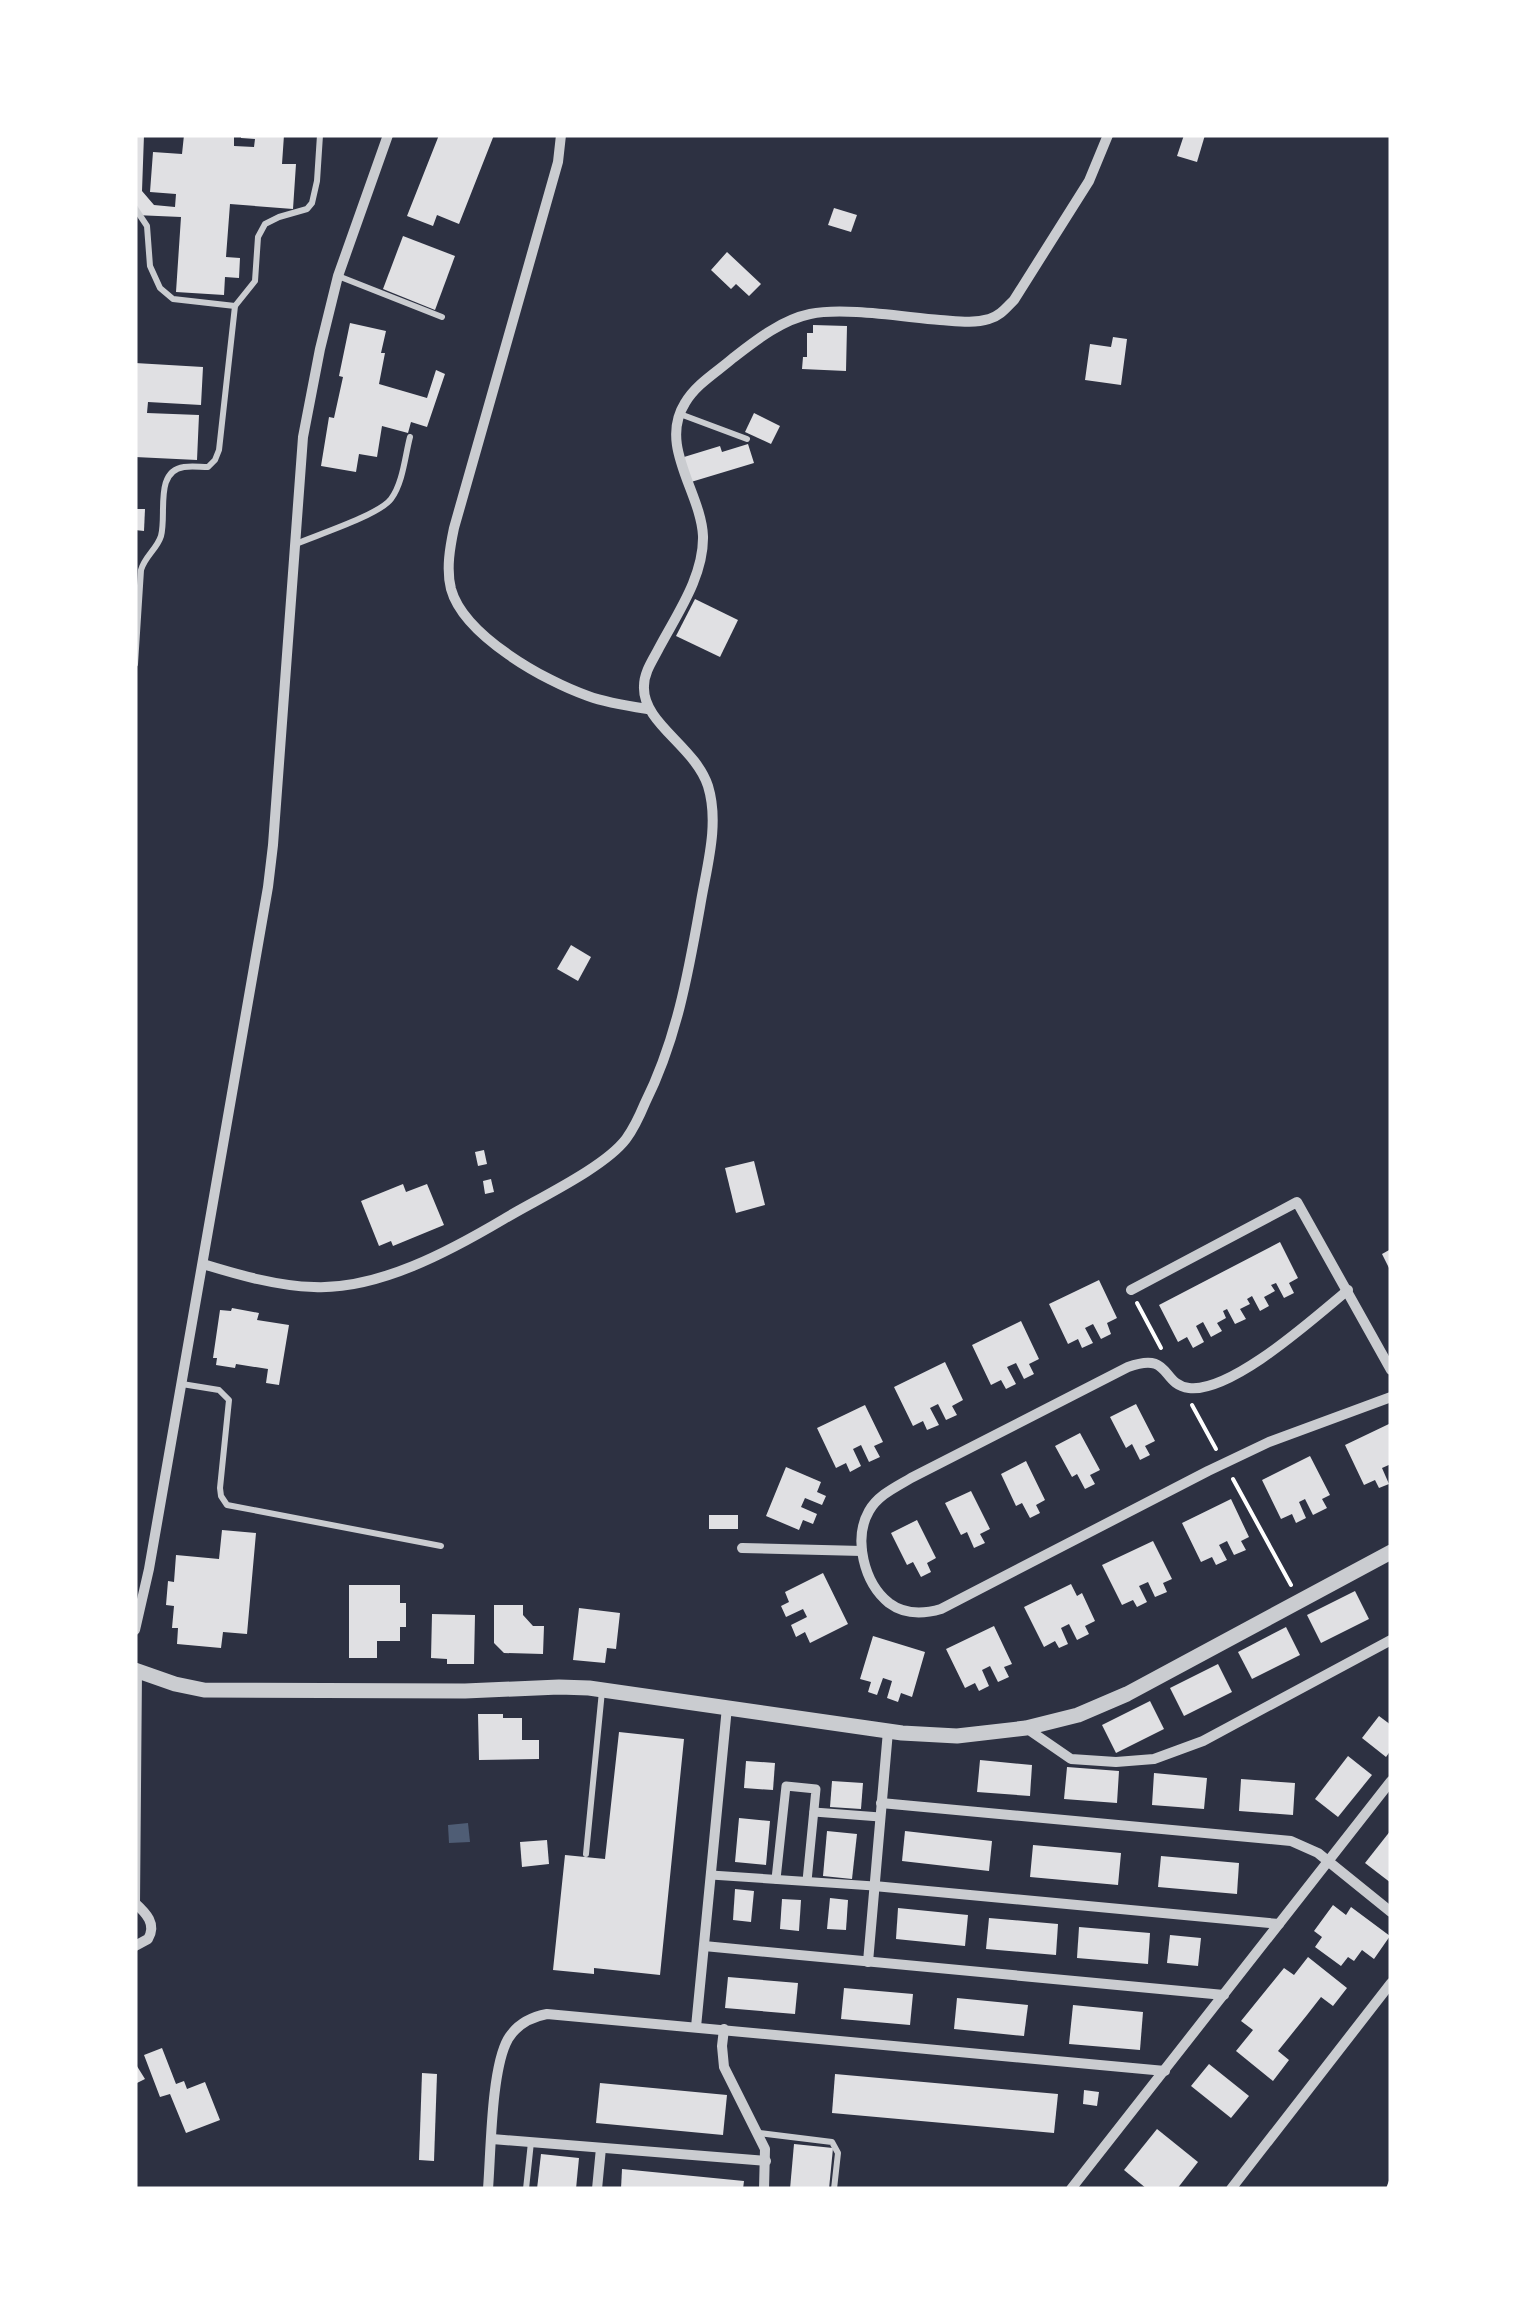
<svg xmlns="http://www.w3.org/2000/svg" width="1526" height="2324" viewBox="0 0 1526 2324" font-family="Merriweather,serif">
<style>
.water{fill:#4f5d75}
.building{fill:#e0e0e3}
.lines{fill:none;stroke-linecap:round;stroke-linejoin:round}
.path{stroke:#fff;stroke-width:4}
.service{stroke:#caccd0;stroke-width:6}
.pedestrian{stroke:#caccd0;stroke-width:9}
.minor{stroke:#caccd0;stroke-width:10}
.tertiary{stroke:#caccd0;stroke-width:15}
</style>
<rect width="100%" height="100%" fill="#2d3142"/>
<path class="water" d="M 468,1823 L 470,1842 L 449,1843 L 448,1825 Z"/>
<g class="building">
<path d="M 135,135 L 144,135 L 142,191 L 154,205 L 175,207 L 176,194 L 150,192 L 153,152 L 182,154 L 184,135 L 234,135 L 234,146 L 254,147 L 255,139 L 241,138 L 241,135 L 284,135 L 282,164 L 296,164 L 293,209 L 230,204 L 226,257 L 240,258 L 239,278 L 225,277 L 224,295 L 176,292 L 181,217 L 135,215 Z"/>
<path d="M 439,135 L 494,135 L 459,224 L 437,215 L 433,226 L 407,216 Z"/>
<path d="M 1184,135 L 1205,135 L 1197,162 L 1177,156 Z"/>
<path d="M 834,208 L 857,215 L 851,232 L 828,225 Z"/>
<path d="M 403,236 L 455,256 L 435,310 L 383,289 Z"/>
<path d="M 727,252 L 761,284 L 749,296 L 736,284 L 731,289 L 711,270 Z"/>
<path d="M 350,323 L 386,331 L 381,353 L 385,353 L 379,384 L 427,398 L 436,370 L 445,374 L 427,427 L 411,422 L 408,433 L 382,426 L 377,457 L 359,454 L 356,472 L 321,466 L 329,417 L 334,418 L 343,377 L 339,376 Z"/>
<path d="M 813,325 L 847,326 L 846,371 L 802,369 L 803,357 L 807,357 L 807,333 L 813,333 Z"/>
<path d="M 1113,337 L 1127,339 L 1121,385 L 1085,380 L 1090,344 L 1111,347 Z"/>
<path d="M 135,363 L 203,367 L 201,405 L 148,402 L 147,413 L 199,415 L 197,460 L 135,457 Z"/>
<path d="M 754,413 L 780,426 L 771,444 L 745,432 Z"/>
<path d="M 748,444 L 754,463 L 691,482 L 684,457 L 720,446 L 722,452 Z"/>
<path d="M 135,509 L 145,509 L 144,531 L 135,530 Z"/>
<path d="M 695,599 L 738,620 L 720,657 L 676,636 Z"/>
<path d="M 571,945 L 591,957 L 578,981 L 557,969 Z"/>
<path d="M 484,1150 L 487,1164 L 478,1166 L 475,1152 Z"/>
<path d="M 754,1161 L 765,1205 L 736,1213 L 725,1168 Z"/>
<path d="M 491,1179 L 494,1192 L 485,1194 L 483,1181 Z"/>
<path d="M 403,1184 L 406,1192 L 427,1184 L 444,1225 L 393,1246 L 391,1241 L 379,1246 L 361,1201 Z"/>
<path d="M 1280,1242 L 1298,1278 L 1289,1283 L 1294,1293 L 1284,1298 L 1276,1283 L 1271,1285 L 1275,1291 L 1264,1297 L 1269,1306 L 1260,1311 L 1252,1296 L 1247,1299 L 1250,1304 L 1240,1309 L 1246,1319 L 1235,1324 L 1227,1309 L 1223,1311 L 1226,1318 L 1217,1323 L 1222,1331 L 1211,1337 L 1203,1322 L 1196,1326 L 1204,1342 L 1193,1348 L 1187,1337 L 1178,1342 L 1159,1305 Z"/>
<path d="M 1391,1249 L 1391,1272 L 1382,1254 Z"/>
<path d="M 1099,1280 L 1117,1318 L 1107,1323 L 1111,1334 L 1101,1339 L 1093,1324 L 1085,1328 L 1093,1343 L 1082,1348 L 1078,1339 L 1068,1344 L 1049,1304 Z"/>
<path d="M 232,1308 L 259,1313 L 257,1320 L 289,1325 L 279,1385 L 266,1383 L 268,1369 L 236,1364 L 235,1368 L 216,1365 L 217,1358 L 213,1358 L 220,1310 L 231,1311 Z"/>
<path d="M 1021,1321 L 1039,1359 L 1029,1364 L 1034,1374 L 1024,1379 L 1016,1363 L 1007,1367 L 1016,1384 L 1006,1389 L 1001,1380 L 991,1385 L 972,1345 Z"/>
<path d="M 945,1362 L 963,1400 L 952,1406 L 957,1415 L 946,1420 L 938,1404 L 930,1408 L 939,1425 L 927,1430 L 923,1421 L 913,1426 L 894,1387 Z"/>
<path d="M 1136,1404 L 1155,1441 L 1145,1446 L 1150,1455 L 1140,1460 L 1132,1444 L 1126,1448 L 1110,1417 Z"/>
<path d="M 865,1405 L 883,1442 L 874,1446 L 880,1457 L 869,1462 L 861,1445 L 853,1449 L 861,1466 L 850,1472 L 846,1463 L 836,1468 L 817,1428 Z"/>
<path d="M 1391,1423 L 1391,1464 L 1382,1468 L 1389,1484 L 1379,1488 L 1375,1480 L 1364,1485 L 1345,1445 Z"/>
<path d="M 1080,1433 L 1100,1470 L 1090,1475 L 1095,1484 L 1085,1489 L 1077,1474 L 1072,1477 L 1055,1446 Z"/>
<path d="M 1310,1456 L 1330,1495 L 1322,1499 L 1327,1508 L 1313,1515 L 1305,1499 L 1299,1502 L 1306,1518 L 1296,1523 L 1292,1514 L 1281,1519 L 1262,1480 Z"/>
<path d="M 1026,1461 L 1045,1500 L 1036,1505 L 1040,1513 L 1030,1518 L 1022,1503 L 1016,1506 L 1001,1474 Z"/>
<path d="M 786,1467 L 821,1482 L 817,1492 L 826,1496 L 822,1505 L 805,1498 L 801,1507 L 817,1514 L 813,1524 L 803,1520 L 799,1530 L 766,1516 Z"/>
<path d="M 971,1491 L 990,1529 L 980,1534 L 985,1543 L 974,1548 L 967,1532 L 961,1535 L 945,1503 Z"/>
<path d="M 1231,1499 L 1249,1537 L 1241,1541 L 1246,1550 L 1234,1555 L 1227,1541 L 1219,1545 L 1227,1560 L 1216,1565 L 1212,1557 L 1201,1562 L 1182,1523 Z"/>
<rect x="709" y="1515" width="29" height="14"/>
<path d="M 917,1520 L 936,1558 L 927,1563 L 931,1572 L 921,1577 L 913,1562 L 907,1565 L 891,1533 Z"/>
<path d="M 222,1530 L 256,1533 L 247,1634 L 223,1632 L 221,1648 L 177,1644 L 178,1628 L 172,1628 L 174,1606 L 166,1605 L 168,1581 L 174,1582 L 176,1555 L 219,1559 Z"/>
<path d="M 1153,1541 L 1172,1579 L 1163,1583 L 1167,1592 L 1155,1597 L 1148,1582 L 1139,1586 L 1147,1602 L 1137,1607 L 1133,1600 L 1122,1605 L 1102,1565 Z"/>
<path d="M 823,1573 L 848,1624 L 810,1643 L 805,1632 L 796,1637 L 791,1625 L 807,1617 L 803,1609 L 786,1617 L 781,1606 L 789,1602 L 785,1592 Z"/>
<path d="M 1071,1584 L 1077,1596 L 1082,1593 L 1095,1621 L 1085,1626 L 1089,1634 L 1077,1640 L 1069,1624 L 1061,1628 L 1068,1644 L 1059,1648 L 1055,1641 L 1044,1647 L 1024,1607 Z"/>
<path d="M 349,1585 L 400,1585 L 400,1603 L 406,1603 L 406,1627 L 400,1627 L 400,1641 L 377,1641 L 377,1658 L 349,1658 Z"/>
<path d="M 1355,1591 L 1369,1619 L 1321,1643 L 1307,1615 Z"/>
<path d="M 494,1605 L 523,1605 L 523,1615 L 533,1626 L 544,1626 L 543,1654 L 504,1653 L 494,1643 Z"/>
<path d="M 579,1608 L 620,1613 L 616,1649 L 607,1648 L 605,1663 L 573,1660 Z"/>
<path d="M 432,1614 L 475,1615 L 474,1664 L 447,1664 L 447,1659 L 431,1658 Z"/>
<path d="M 994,1626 L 1012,1664 L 1004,1667 L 1009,1677 L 998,1682 L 990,1666 L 982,1670 L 989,1686 L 979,1691 L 975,1683 L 965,1688 L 946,1649 Z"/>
<path d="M 1286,1627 L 1300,1655 L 1252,1679 L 1238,1652 Z"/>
<path d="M 873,1636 L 925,1652 L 912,1697 L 901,1693 L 898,1702 L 887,1698 L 892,1681 L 883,1678 L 877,1695 L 868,1692 L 871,1682 L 860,1679 Z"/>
<path d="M 1218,1664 L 1232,1692 L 1184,1716 L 1170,1688 Z"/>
<path d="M 1150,1701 L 1164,1729 L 1116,1753 L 1102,1725 Z"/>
<path d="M 478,1714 L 503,1714 L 503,1718 L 522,1718 L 522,1740 L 539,1740 L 539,1759 L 479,1760 Z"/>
<path d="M 1379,1716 L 1391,1725 L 1391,1750 L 1386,1757 L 1362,1738 Z"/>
<path d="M 619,1732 L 684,1739 L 660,1975 L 594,1968 L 594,1974 L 553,1970 L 565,1855 L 605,1859 Z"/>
<path d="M 1348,1756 L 1372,1775 L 1338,1817 L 1315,1799 Z"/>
<path d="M 980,1760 L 1032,1765 L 1030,1796 L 977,1792 Z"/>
<path d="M 746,1761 L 775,1763 L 773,1790 L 744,1788 Z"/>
<path d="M 1067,1767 L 1119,1771 L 1117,1803 L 1064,1799 Z"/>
<path d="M 1154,1773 L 1207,1778 L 1204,1809 L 1152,1805 Z"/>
<path d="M 1241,1779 L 1295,1783 L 1293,1815 L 1239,1811 Z"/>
<path d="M 832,1781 L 863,1783 L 861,1809 L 830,1807 Z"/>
<path d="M 739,1818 L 770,1821 L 766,1865 L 735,1862 Z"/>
<path d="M 1391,1830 L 1391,1883 L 1365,1863 Z"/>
<path d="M 827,1831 L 857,1834 L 852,1879 L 823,1876 Z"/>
<path d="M 905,1831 L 992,1841 L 989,1871 L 902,1861 Z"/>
<path d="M 547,1840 L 549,1864 L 522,1867 L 520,1842 Z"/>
<path d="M 1033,1845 L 1121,1853 L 1118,1885 L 1030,1877 Z"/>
<path d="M 1161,1856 L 1239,1863 L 1237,1894 L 1158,1887 Z"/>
<path d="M 735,1889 L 754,1891 L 751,1922 L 733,1920 Z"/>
<path d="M 830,1898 L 848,1900 L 846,1930 L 827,1929 Z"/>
<path d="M 782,1899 L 801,1900 L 799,1931 L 780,1929 Z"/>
<path d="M 1333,1905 L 1346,1915 L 1351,1907 L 1390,1936 L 1374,1959 L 1362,1950 L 1354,1961 L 1348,1957 L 1341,1966 L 1315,1947 L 1322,1937 L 1314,1931 Z"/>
<path d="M 898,1908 L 968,1915 L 965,1946 L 896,1939 Z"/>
<path d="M 989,1918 L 1058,1924 L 1056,1955 L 986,1949 Z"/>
<path d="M 1079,1927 L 1150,1933 L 1148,1964 L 1077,1958 Z"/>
<path d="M 1170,1935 L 1201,1938 L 1198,1966 L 1167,1963 Z"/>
<path d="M 1308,1957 L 1347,1988 L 1333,2006 L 1321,1997 L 1307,2015 L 1278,2051 L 1289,2060 L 1273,2081 L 1236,2051 L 1253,2030 L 1241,2021 L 1284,1968 L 1294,1975 Z"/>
<path d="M 728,1977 L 798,1983 L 795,2014 L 725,2008 Z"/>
<path d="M 844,1988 L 913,1994 L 910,2025 L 841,2019 Z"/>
<path d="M 957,1998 L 1028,2005 L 1024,2036 L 954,2029 Z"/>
<path d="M 1073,2005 L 1143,2012 L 1140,2050 L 1069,2044 Z"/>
<path d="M 162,2048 L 176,2084 L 184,2081 L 187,2089 L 205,2082 L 220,2120 L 186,2133 L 170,2094 L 160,2097 L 144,2055 Z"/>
<path d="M 135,2063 L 145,2079 L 135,2084 Z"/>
<path d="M 1209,2064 L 1249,2096 L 1231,2118 L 1191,2086 Z"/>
<path d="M 422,2073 L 437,2074 L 434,2161 L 419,2160 Z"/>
<path d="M 835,2074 L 1058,2094 L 1054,2133 L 832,2113 Z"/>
<path d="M 600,2083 L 727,2095 L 723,2135 L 596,2123 Z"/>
<path d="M 1084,2090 L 1099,2092 L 1097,2106 L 1083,2104 Z"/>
<path d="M 1157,2129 L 1198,2162 L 1177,2189 L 1147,2189 L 1124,2170 Z"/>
<path d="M 794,2144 L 833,2148 L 829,2189 L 790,2189 Z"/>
<path d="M 541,2154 L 579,2158 L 576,2189 L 537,2189 Z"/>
<path d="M 622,2169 L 744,2181 L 743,2189 L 621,2189 Z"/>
</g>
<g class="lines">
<g class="path">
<path d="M 1137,1303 L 1161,1348"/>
<path d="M 1192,1405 L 1216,1449"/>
<path d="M 1233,1479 L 1291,1585"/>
<path d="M 1388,2189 L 1391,2181"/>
</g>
<g class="service">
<path d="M 135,208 L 147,226 L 150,266 L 160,288 L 173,299 L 235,306"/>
<path d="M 338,276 L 442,317"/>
<path d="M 680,414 L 747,439"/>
<path d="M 296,544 C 317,535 379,515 391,499 C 403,483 405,456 410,437"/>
<path d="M 135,664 L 141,570 C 145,556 157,549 161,536 C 167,515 154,471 184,467 C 192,466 200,467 208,467 L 215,460 L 219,450 L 235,306 L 255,281 L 258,237 L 265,224 L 279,217 L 307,209 L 312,203 L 317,181 L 320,135"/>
<path d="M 182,1384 L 219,1390 L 229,1400 L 220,1488 L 221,1496 L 227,1505 L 441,1546"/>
<path d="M 586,1854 L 602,1691"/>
<path d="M 759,2133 L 832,2142 L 838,2153 L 834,2189"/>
<path d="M 526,2189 L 531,2142"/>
</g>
<g class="pedestrian">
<path d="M 814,1812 L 880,1817"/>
<path d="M 711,1875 L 874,1886"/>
<path d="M 776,1879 L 786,1786 L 816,1789 L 807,1881"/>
</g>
<g class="minor">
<path d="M 561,135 L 558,162 L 454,528 C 450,547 446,569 451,589 C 464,636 545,681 588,696 C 607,703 628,706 648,709"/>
<path d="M 203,1264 C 239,1275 277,1286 314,1287 C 378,1290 450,1251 504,1219 C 537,1199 604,1168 626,1139 C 634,1128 640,1115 645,1103 C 676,1041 688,975 700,907 C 706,869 720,825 708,786 C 695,746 642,723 644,686 C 644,672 653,660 659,648 C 677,614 704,576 703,536 C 701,492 658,446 685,403 C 696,384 717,372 733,358 C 755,341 781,320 810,314 C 844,307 903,317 940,320 C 956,321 973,324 989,319 C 1000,316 1006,308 1014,300 L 1089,181 L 1108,135"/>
<path d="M 1131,1290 L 1297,1202 L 1391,1370"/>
<path d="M 1348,1290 C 1315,1317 1232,1393 1189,1388 C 1160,1384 1172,1351 1128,1367 L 911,1478 C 896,1487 878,1495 869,1511 C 853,1539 864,1583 889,1603 C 905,1615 924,1614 941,1609 L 1208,1471 L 1269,1442 L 1391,1397"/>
<path d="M 742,1548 L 862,1551"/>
<path d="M 135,1630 L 149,1569 L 268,887 L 273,845 L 303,437 L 320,349 L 338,276 L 388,135"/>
<path d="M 1026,1728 L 1071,1759 L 1116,1762 L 1154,1759 L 1203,1741 L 1391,1640"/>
<path d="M 881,1803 L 1291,1841 L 1318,1853 L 1391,1912"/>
<path d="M 874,1886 L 1279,1924"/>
<path d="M 135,1903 L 137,1671"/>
<path d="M 135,1903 C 146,1913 157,1924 148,1939 L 135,1946"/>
<path d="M 704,1946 L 1224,1995"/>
<path d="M 868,1962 L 888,1731"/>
<path d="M 696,2027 L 727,1707"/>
<path d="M 724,2029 L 722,2046 L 724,2067 L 765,2149 L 764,2189"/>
<path d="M 492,2139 L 766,2161"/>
<path d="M 488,2189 C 491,2152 491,2069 508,2039 C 517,2024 531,2017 547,2014 L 1165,2071"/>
<path d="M 597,2189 L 601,2148"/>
<path d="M 1071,2189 L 1391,1781"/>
<path d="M 1231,2189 L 1391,1983"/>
</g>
<path class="tertiary" d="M 135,1670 L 175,1684 L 204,1690 L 465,1691 L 559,1687 L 589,1688 L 902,1733 L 957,1736 L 1026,1728 L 1078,1715 L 1127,1694 L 1391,1552"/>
</g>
<rect width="1526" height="2324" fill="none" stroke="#ffffff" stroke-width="275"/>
</svg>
